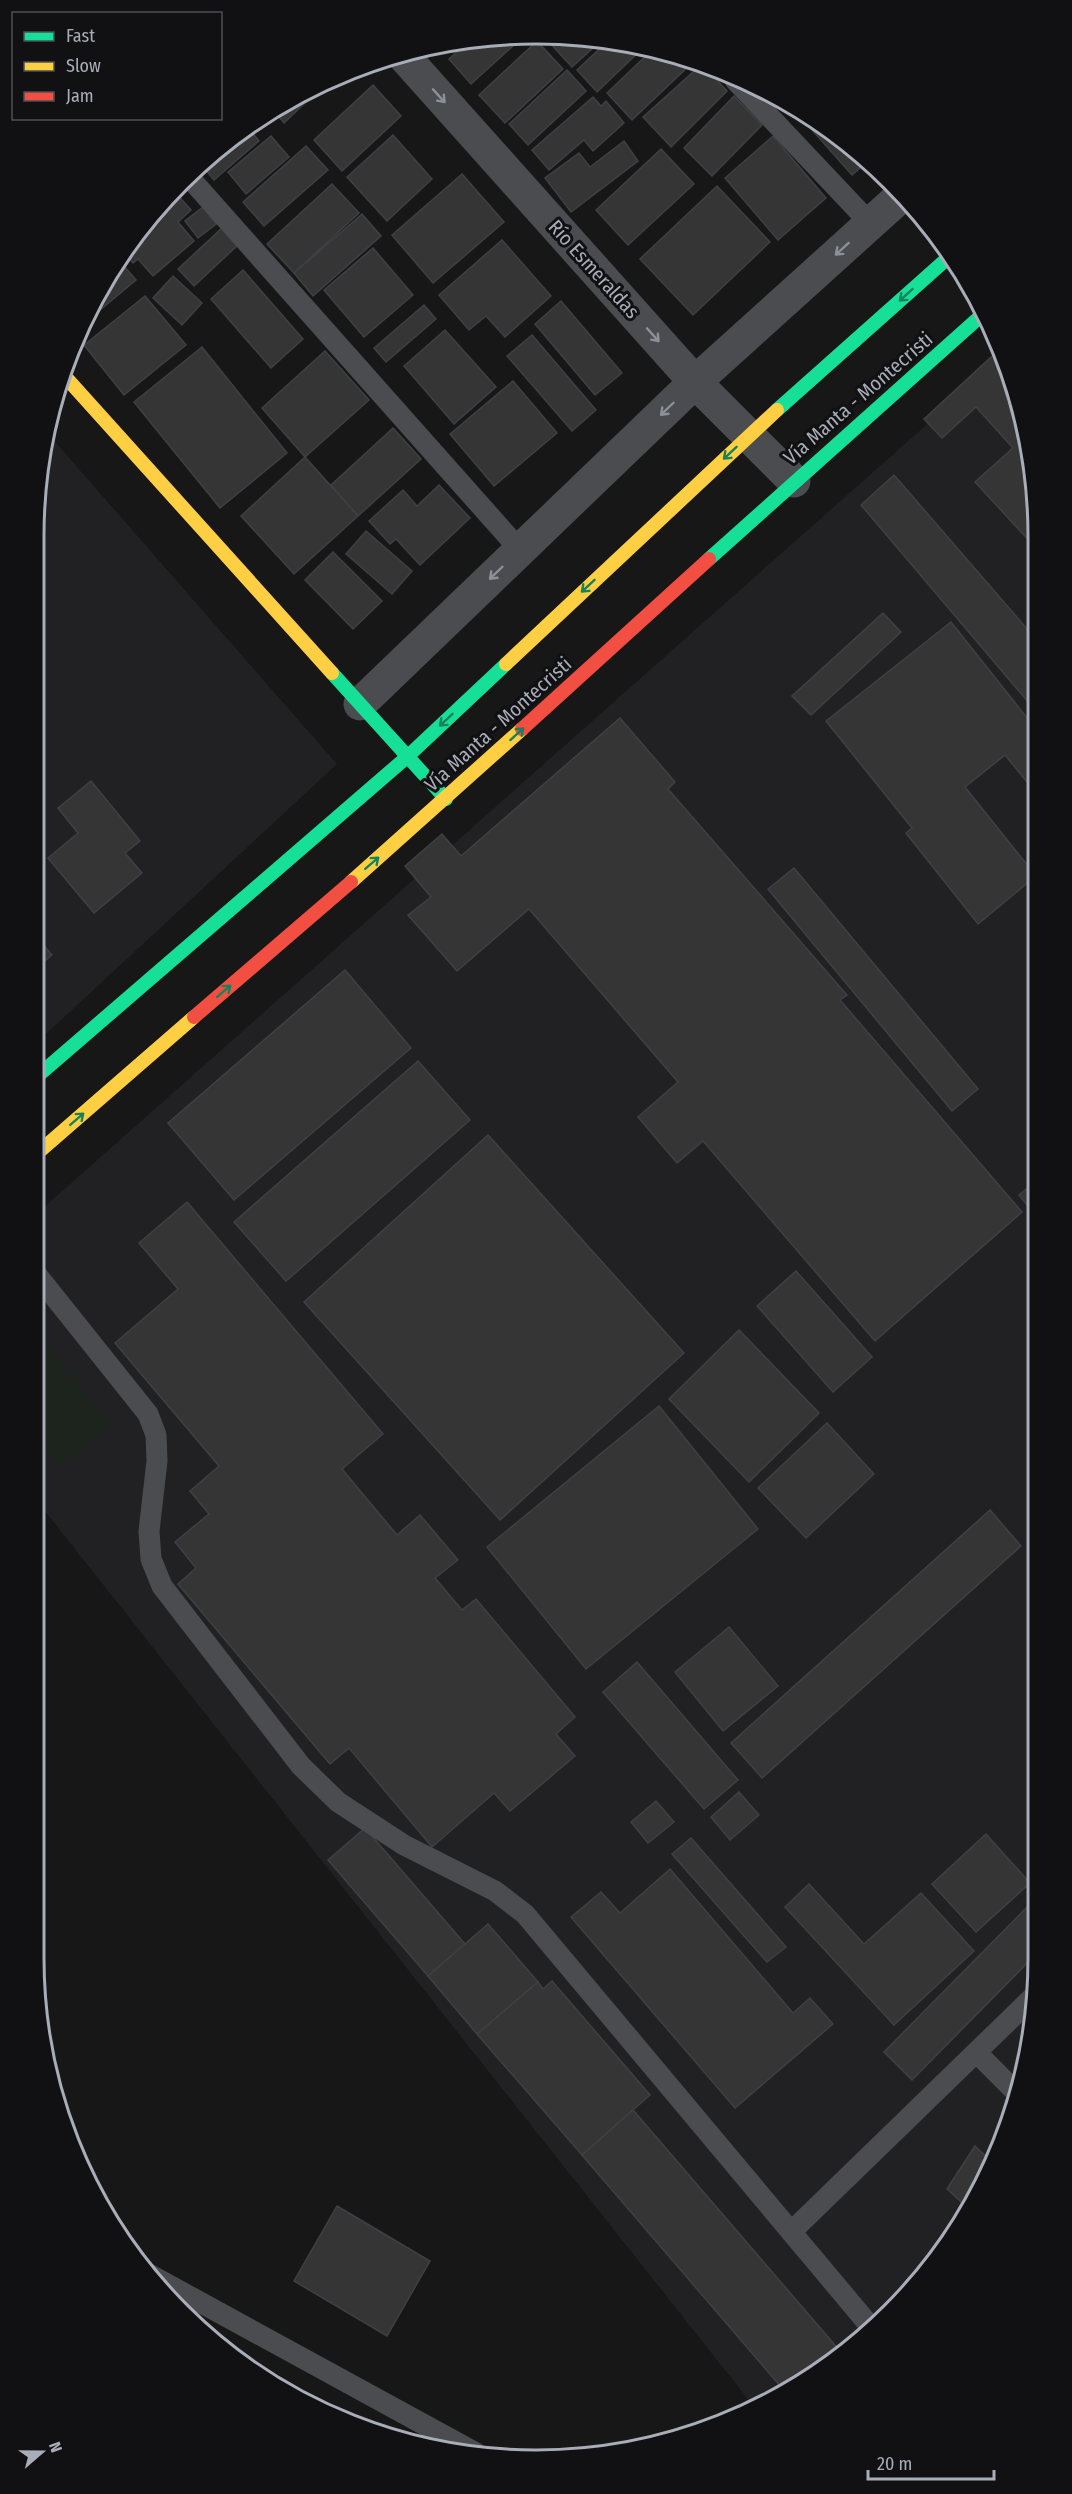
<svg xmlns="http://www.w3.org/2000/svg" width="1072" height="2494" viewBox="0 0 1072 2494" font-family="'Fira Sans Condensed',sans-serif">
<style>
.built{fill:#212123}
.green{fill:#1d241e}
.building{fill:#353536;stroke:#3f4043;stroke-width:1.5}
.lines{fill:none;stroke-linecap:round;stroke-linejoin:round}
.lane{stroke:#4b4c50;stroke-width:21}
.street{stroke:#4b4c50;stroke-width:33}
.fast{stroke:#16e098;stroke-width:14}
.slow{stroke:#ffcf43;stroke-width:14}
.jam{stroke:#f24e42;stroke-width:14}
.oneway{stroke:#8c9099}
.oneway2{stroke:#14835c}
.labels{text-anchor:middle;stroke-width:6;stroke-linejoin:round;paint-order:stroke}
.street-label{font-size:20px;fill:#a8adb8;stroke:#111113}
.rim{fill:none;stroke:#a8adb8;stroke-width:3}
</style>
<rect width="100%" height="100%" fill="#171717"/>
<g class="built">
<path d="M 1004,356 L 1035,470 L 1039,1958 L 1012,2120 L 972,2209 L 914,2289 L 787,2394 L 755,2408 L 33,1496 L 33,1217 Z"/>
<path d="M 50,436 L 337,764 L 33,1046 L 33,536 Z"/>
</g>
<path class="green" d="M 33,1328 L 111,1425 L 59,1467 L 33,1434 Z"/>
<g class="building">
<path d="M 503,34 L 525,35 L 471,84 L 449,59 L 470,40 Z"/>
<path d="M 553,36 L 602,37 L 604,38 L 572,67 L 548,41 Z"/>
<path d="M 610,39 L 644,47 L 597,92 L 577,70 Z"/>
<path d="M 537,41 L 563,69 L 505,123 L 479,95 Z"/>
<path d="M 653,49 L 694,61 L 632,120 L 607,93 Z"/>
<path d="M 702,64 L 727,91 L 671,147 L 643,117 Z"/>
<path d="M 567,70 L 586,91 L 528,145 L 509,124 Z"/>
<path d="M 331,78 L 284,123 L 273,110 L 314,85 Z"/>
<path d="M 373,85 L 401,116 L 342,171 L 314,140 Z"/>
<path d="M 734,96 L 762,125 L 712,176 L 684,148 Z"/>
<path d="M 593,97 L 601,106 L 606,101 L 624,123 L 593,151 L 584,140 L 549,170 L 532,150 Z"/>
<path d="M 797,113 L 842,137 L 867,162 L 852,175 Z"/>
<path d="M 247,126 L 259,141 L 214,180 L 201,164 L 230,137 Z"/>
<path d="M 393,135 L 432,179 L 387,221 L 347,177 Z"/>
<path d="M 271,136 L 289,157 L 246,194 L 228,172 Z"/>
<path d="M 773,136 L 826,198 L 778,240 L 725,178 Z"/>
<path d="M 624,141 L 638,161 L 571,212 L 545,178 L 579,153 L 590,167 Z"/>
<path d="M 306,146 L 328,170 L 264,226 L 243,202 Z"/>
<path d="M 661,149 L 694,184 L 628,245 L 596,210 Z"/>
<path d="M 462,174 L 504,222 L 433,283 L 392,235 Z"/>
<path d="M 332,184 L 359,213 L 294,273 L 267,244 Z"/>
<path d="M 717,186 L 770,242 L 693,315 L 640,259 Z"/>
<path d="M 173,190 L 191,210 L 178,222 L 194,241 L 153,276 L 138,259 L 133,263 L 124,252 L 158,204 Z"/>
<path d="M 203,207 L 216,224 L 198,238 L 185,221 Z"/>
<path d="M 362,214 L 381,236 L 313,296 L 294,273 Z"/>
<path d="M 222,228 L 238,245 L 194,286 L 178,269 Z"/>
<path d="M 502,240 L 551,296 L 505,337 L 486,316 L 469,330 L 439,295 Z"/>
<path d="M 373,248 L 413,295 L 364,337 L 324,290 Z"/>
<path d="M 118,259 L 136,280 L 81,326 L 101,284 Z"/>
<path d="M 243,270 L 303,339 L 271,368 L 211,299 Z"/>
<path d="M 173,276 L 202,303 L 182,325 L 153,298 Z"/>
<path d="M 145,296 L 186,345 L 124,395 L 84,345 Z"/>
<path d="M 561,301 L 622,373 L 595,395 L 535,324 Z"/>
<path d="M 424,305 L 436,319 L 386,362 L 374,348 Z"/>
<path d="M 445,330 L 496,387 L 454,424 L 404,366 Z"/>
<path d="M 532,335 L 596,410 L 572,431 L 507,356 Z"/>
<path d="M 202,347 L 287,453 L 220,508 L 134,402 Z"/>
<path d="M 1002,347 L 1035,470 L 1035,547 L 975,482 L 1013,448 L 976,407 L 942,438 L 924,419 Z"/>
<path d="M 325,351 L 369,400 L 305,457 L 262,408 Z"/>
<path d="M 513,381 L 557,433 L 494,486 L 450,434 Z"/>
<path d="M 393,428 L 421,459 L 358,516 L 331,485 Z"/>
<path d="M 305,457 L 358,516 L 294,574 L 241,516 Z"/>
<path d="M 894,475 L 1035,638 L 1035,710 L 861,505 Z"/>
<path d="M 439,485 L 470,518 L 420,565 L 396,539 L 390,544 L 369,521 L 403,490 L 417,506 Z"/>
<path d="M 366,531 L 412,571 L 392,594 L 346,554 Z"/>
<path d="M 333,552 L 382,601 L 353,629 L 305,580 Z"/>
<path d="M 883,613 L 901,632 L 811,715 L 792,696 Z"/>
<path d="M 951,622 L 1035,728 L 1036,793 L 1005,755 L 965,787 L 1036,876 L 978,924 L 906,833 L 912,828 L 826,721 Z"/>
<path d="M 620,718 L 675,782 L 668,789 L 847,995 L 840,1000 L 1022,1212 L 875,1341 L 703,1141 L 677,1163 L 638,1117 L 678,1082 L 529,909 L 457,971 L 408,915 L 431,897 L 405,866 L 442,834 L 461,856 Z"/>
<path d="M 91,781 L 140,841 L 125,853 L 142,873 L 94,913 L 48,858 L 78,833 L 58,808 Z"/>
<path d="M 794,868 L 978,1089 L 952,1111 L 768,889 Z"/>
<path d="M 33,933 L 52,955 L 33,971 Z"/>
<path d="M 345,970 L 411,1048 L 234,1200 L 168,1123 Z"/>
<path d="M 418,1061 L 470,1120 L 286,1281 L 234,1222 Z"/>
<path d="M 488,1135 L 684,1353 L 500,1520 L 304,1302 Z"/>
<path d="M 1037,1180 L 1037,1217 L 1019,1195 Z"/>
<path d="M 187,1202 L 383,1434 L 342,1469 L 397,1535 L 420,1515 L 458,1560 L 435,1578 L 462,1610 L 476,1599 L 575,1717 L 556,1734 L 575,1756 L 510,1811 L 494,1793 L 432,1847 L 349,1748 L 330,1764 L 178,1584 L 196,1568 L 175,1542 L 209,1514 L 190,1491 L 219,1466 L 115,1343 L 178,1289 L 139,1243 Z"/>
<path d="M 796,1271 L 872,1357 L 833,1392 L 757,1306 Z"/>
<path d="M 739,1330 L 819,1413 L 749,1482 L 669,1399 Z"/>
<path d="M 659,1406 L 758,1529 L 586,1669 L 487,1547 Z"/>
<path d="M 827,1423 L 874,1474 L 806,1538 L 758,1488 Z"/>
<path d="M 990,1510 L 1021,1546 L 762,1778 L 731,1743 Z"/>
<path d="M 729,1627 L 778,1686 L 723,1731 L 675,1672 Z"/>
<path d="M 637,1662 L 738,1780 L 704,1809 L 603,1692 Z"/>
<path d="M 739,1792 L 759,1815 L 730,1840 L 711,1817 Z"/>
<path d="M 656,1801 L 674,1822 L 648,1843 L 631,1822 Z"/>
<path d="M 365,1828 L 465,1944 L 428,1976 L 328,1860 Z"/>
<path d="M 986,1834 L 1030,1883 L 976,1932 L 932,1884 Z"/>
<path d="M 691,1838 L 786,1947 L 767,1962 L 672,1854 Z"/>
<path d="M 670,1869 L 793,2013 L 810,1998 L 833,2024 L 735,2108 L 571,1917 L 601,1892 L 620,1913 Z"/>
<path d="M 809,1884 L 864,1944 L 921,1893 L 974,1951 L 894,2025 L 785,1907 Z"/>
<path d="M 1039,1895 L 1039,1951 L 912,2080 L 884,2052 Z"/>
<path d="M 488,1924 L 538,1982 L 477,2034 L 428,1976 Z"/>
<path d="M 552,1981 L 650,2095 L 582,2155 L 477,2034 L 538,1982 L 543,1989 Z"/>
<path d="M 633,2110 L 840,2351 L 787,2394 L 582,2155 Z"/>
<path d="M 975,2146 L 993,2163 L 971,2211 L 947,2189 Z"/>
<path d="M 337,2206 L 430,2261 L 387,2336 L 294,2281 Z"/>
</g>
<g class="lines">
<g class="lane">
<path d="M 735,80 L 870,223"/>
<path d="M 188,176 L 520,550"/>
<path d="M 33,1270 L 148,1414 L 156,1435 L 157,1461 L 149,1531 L 151,1559 L 162,1586 L 301,1766 L 338,1802 L 404,1845 L 495,1891 L 525,1914 L 870,2326"/>
<path d="M 977,2053 L 1017,2093"/>
<path d="M 791,2232 L 1033,1997"/>
<path d="M 145,2272 L 476,2453"/>
</g>
<g class="street">
<path d="M 400,52 L 695,382 L 794,481"/>
<path d="M 360,704 L 695,382 L 901,196"/>
</g>
<g class="fast">
<path d="M 777,410 L 950,256"/>
<path d="M 709,559 L 983,314"/>
<path d="M 332,673 L 446,799"/>
<path d="M 33,1080 L 407,757 L 506,664"/>
</g>
<g class="slow">
<path d="M 61,372 L 332,673"/>
<path d="M 506,664 L 777,410"/>
<path d="M 351,882 L 522,729"/>
<path d="M 33,1157 L 194,1017"/>
</g>
<g class="jam">
<path d="M 522,729 L 709,559"/>
<path d="M 194,1017 L 351,882"/>
</g>
</g>
<defs><path id="oneway-shaft" d="M-6 0H5M1.5-3L5.5 0L1.5 3" fill="none" stroke-width="1.6" stroke-linecap="round" stroke-linejoin="round" transform="scale(1.5)"/></defs>
<g class="oneway">
<use href="#oneway-shaft" transform="translate(439 96) rotate(48)"/>
<use href="#oneway-shaft" transform="translate(842 249) rotate(138)"/>
<use href="#oneway-shaft" transform="translate(653 335) rotate(48)"/>
<use href="#oneway-shaft" transform="translate(667 409) rotate(136)"/>
<use href="#oneway-shaft" transform="translate(496 573) rotate(136)"/>
</g>
<g class="oneway2">
<use href="#oneway-shaft" transform="translate(906 295) rotate(138)"/>
<use href="#oneway-shaft" transform="translate(730 453) rotate(137)"/>
<use href="#oneway-shaft" transform="translate(588 586) rotate(137)"/>
<use href="#oneway-shaft" transform="translate(446 720) rotate(137)"/>
<use href="#oneway-shaft" transform="translate(517 734) rotate(-42)"/>
<use href="#oneway-shaft" transform="translate(372 863) rotate(-41)"/>
<use href="#oneway-shaft" transform="translate(224 991) rotate(-41)"/>
<use href="#oneway-shaft" transform="translate(77 1119) rotate(-41)"/>
</g>
<g class="labels">
<g class="street-label">
<text transform="translate(594 269) rotate(48)" y="7">Río Esmeraldas</text>
<text transform="translate(858 398) rotate(-41)" y="7">Vía Manta - Montecristi</text>
<text transform="translate(498 724) rotate(-42)" y="7">Vía Manta - Montecristi</text>
</g>
</g>
<path d="M0 0H1072V2494H0ZM536 44H536A492 492 0 0 1 1028 536V1958A492 492 0 0 1 536 2450H536A492 492 0 0 1 44 1958V536A492 492 0 0 1 536 44Z" fill="#111113" fill-rule="evenodd"/>
<path class="rim" d="M536 44H536A492 492 0 0 1 1028 536V1958A492 492 0 0 1 536 2450H536A492 492 0 0 1 44 1958V536A492 492 0 0 1 536 44Z"/>
<rect x="12" y="12" width="210" height="108" fill="#111113" stroke="#4d4f55" stroke-width="1.5"/>
<rect x="24" y="32" width="30" height="9" fill="#16e098" stroke="#4d4f55" stroke-width="1.5"/>
<text x="66" y="42" font-size="18" fill="#a8adb8">Fast</text>
<rect x="24" y="62" width="30" height="9" fill="#ffcf43" stroke="#4d4f55" stroke-width="1.5"/>
<text x="66" y="72" font-size="18" fill="#a8adb8">Slow</text>
<rect x="24" y="92" width="30" height="9" fill="#f24e42" stroke="#4d4f55" stroke-width="1.5"/>
<text x="66" y="102" font-size="18" fill="#a8adb8">Jam</text>
<g transform="translate(42 2452) rotate(70)" stroke="#111113" stroke-width="4.5" paint-order="stroke">
<path d="M0-4.5L10 22L0 15L-10 22Z" fill="#a8adb8"/>
<text y="-9" font-size="16" font-weight="bold" text-anchor="middle" fill="#a8adb8">N</text>
</g>
<path d="M868 2470v9h126v-9" fill="none" stroke="#a8adb8" stroke-width="3"/>
<text x="877" y="2470" font-size="18" fill="#a8adb8" stroke="#111113" stroke-width="4.5" paint-order="stroke">20 m</text>
</svg>
